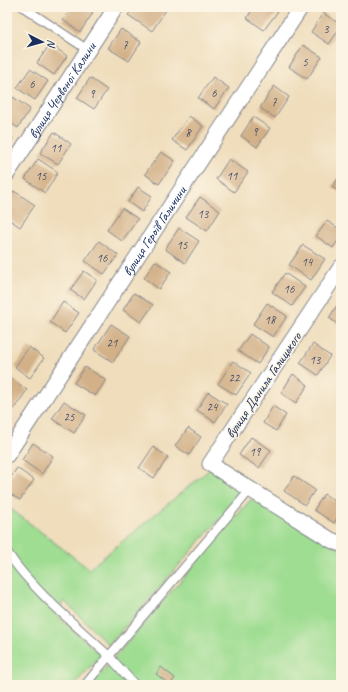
<svg xmlns="http://www.w3.org/2000/svg" width="348" height="692" viewBox="0 0 348 692" font-family="Caveat,sans-serif">
<style>
.green{fill:#9fdd92;stroke:#5d8678}
.building{fill:#d3b188}
.lines{fill:none;stroke-linecap:round;stroke-linejoin:round}
.lane-casing{stroke:#85868c;stroke-width:10}
.street-casing{stroke:#85868c;stroke-width:17}
.lane{stroke:#fff;stroke-width:8}
.street{stroke:#fff;stroke-width:15}
.labels{text-anchor:middle;stroke-width:3;stroke-linejoin:round;paint-order:stroke}
.number-label{font-size:12px;fill:#495068}
.street-label{font-size:14px;fill:#1b2f5e;stroke:#fcf5e5}
</style>
<rect width="100%" height="100%" fill="#fcf5e5"/>
<filter id="ink" filterUnits="userSpaceOnUse"><feTurbulence type="fractalNoise" baseFrequency=".025" numOctaves="2"/><feDisplacementMap in="SourceGraphic" scale="8" xChannelSelector="R" yChannelSelector="G"/><feConvolveMatrix kernelMatrix="1 2 1 2 8 2 1 2 1" color-interpolation-filters="sRGB"/></filter>
<filter id="wash" filterUnits="userSpaceOnUse"><feTurbulence type="fractalNoise" baseFrequency=".012" numOctaves="4" result="noise"/><feDisplacementMap in="SourceGraphic" scale="16" xChannelSelector="R" yChannelSelector="G"/><feGaussianBlur stdDeviation="0.9" result="paint"/><feColorMatrix in="noise" values="0 0 0 0 0 0 0 0 0 0 0 0 0 0 0 0 0 1.4 0 .05"/><feComposite in="paint" operator="in"/></filter>
<g filter="url(#wash)">
<rect width="100%" height="100%" fill="#efddbb"/>
<g class="green">
<path d="M 210,469 L 243,492 L 109,645 L 64,601 L 55,614 L 101,655 L 74,685 L 7,685 L 7,506 L 89,569 Z"/>
<path d="M 251,499 L 341,549 L 341,685 L 91,685 Z"/>
</g>
<g id="blocks">
<g class="building">
<path d="M 72,7 L 85,7 L 93,13 L 80,32 L 63,20 Z"/>
<path d="M 134,7 L 160,7 L 166,10 L 152,31 L 128,15 Z"/>
<path d="M 254,7 L 281,7 L 264,30 L 247,18 Z"/>
<path d="M 323,13 L 341,25 L 341,27 L 329,44 L 311,32 Z"/>
<path d="M 121,29 L 141,42 L 129,61 L 108,48 Z"/>
<path d="M 50,44 L 67,56 L 54,75 L 37,63 Z"/>
<path d="M 303,45 L 322,57 L 307,79 L 289,67 Z"/>
<path d="M 30,69 L 48,81 L 35,100 L 17,88 Z"/>
<path d="M 213,77 L 229,88 L 214,109 L 198,98 Z"/>
<path d="M 90,78 L 107,90 L 94,109 L 77,98 Z"/>
<path d="M 274,86 L 289,97 L 275,118 L 260,108 Z"/>
<path d="M 13,97 L 30,109 L 18,128 L 7,121 L 7,106 Z"/>
<path d="M 189,116 L 203,126 L 187,150 L 172,140 Z"/>
<path d="M 253,117 L 270,128 L 257,147 L 241,136 Z"/>
<path d="M 54,132 L 71,144 L 58,164 L 40,153 Z"/>
<path d="M 7,134 L 13,138 L 7,147 Z"/>
<path d="M 161,152 L 175,161 L 159,184 L 145,174 Z"/>
<path d="M 38,159 L 58,172 L 45,193 L 25,179 Z"/>
<path d="M 229,159 L 248,172 L 234,192 L 216,179 Z"/>
<path d="M 341,174 L 341,193 L 332,187 Z"/>
<path d="M 138,187 L 152,196 L 142,212 L 128,202 Z"/>
<path d="M 14,191 L 35,205 L 20,227 L 7,218 L 7,202 Z"/>
<path d="M 200,197 L 220,211 L 207,231 L 186,217 Z"/>
<path d="M 122,208 L 138,219 L 122,241 L 107,230 Z"/>
<path d="M 327,221 L 341,230 L 341,236 L 333,248 L 316,236 Z"/>
<path d="M 179,228 L 199,241 L 185,263 L 165,249 Z"/>
<path d="M 99,241 L 118,255 L 104,274 L 85,261 Z"/>
<path d="M 303,245 L 325,259 L 311,280 L 289,265 Z"/>
<path d="M 155,261 L 171,272 L 159,289 L 144,278 Z"/>
<path d="M 84,271 L 97,280 L 84,299 L 70,290 Z"/>
<path d="M 285,273 L 305,287 L 292,306 L 272,292 Z"/>
<path d="M 134,293 L 153,305 L 141,322 L 123,310 Z"/>
<path d="M 341,299 L 341,326 L 329,318 Z"/>
<path d="M 63,302 L 79,313 L 65,333 L 50,322 Z"/>
<path d="M 267,303 L 287,316 L 273,337 L 253,324 Z"/>
<path d="M 111,324 L 130,336 L 113,362 L 94,350 Z"/>
<path d="M 250,334 L 269,347 L 258,364 L 238,351 Z"/>
<path d="M 313,344 L 330,356 L 318,375 L 300,363 Z"/>
<path d="M 29,347 L 44,358 L 30,378 L 15,367 Z"/>
<path d="M 233,361 L 251,373 L 236,395 L 218,384 Z"/>
<path d="M 85,367 L 106,380 L 95,396 L 74,383 Z"/>
<path d="M 293,374 L 308,385 L 296,403 L 281,393 Z"/>
<path d="M 9,377 L 27,390 L 14,409 L 7,404 L 7,380 Z"/>
<path d="M 208,392 L 227,404 L 215,422 L 197,410 Z"/>
<path d="M 64,401 L 86,415 L 74,433 L 52,419 Z"/>
<path d="M 273,406 L 286,415 L 276,431 L 263,423 Z"/>
<path d="M 188,428 L 201,437 L 189,455 L 175,446 Z"/>
<path d="M 251,437 L 271,450 L 259,468 L 239,455 Z"/>
<path d="M 33,443 L 53,456 L 42,474 L 22,460 Z"/>
<path d="M 153,447 L 168,457 L 154,478 L 139,468 Z"/>
<path d="M 17,468 L 34,480 L 20,500 L 7,492 L 7,483 Z"/>
<path d="M 294,476 L 315,490 L 305,505 L 284,491 Z"/>
<path d="M 324,494 L 341,505 L 341,512 L 334,523 L 314,510 Z"/>
<path d="M 161,667 L 175,678 L 170,685 L 156,674 Z"/>
</g>
</g>
</g>
<g filter="url(#ink)">
<use href="#blocks" fill-opacity="0" stroke="#85868c" stroke-width="1"/>
<g class="lines">
<g class="lane-casing">
<g id="lane">
<path d="M 23,7 L 88,50"/>
<path d="M 7,552 C 32,590 75,624 109,656 L 250,490"/>
<path d="M 85,685 L 109,656 L 135,685"/>
</g>
</g>
<g class="street-casing">
<g id="street">
<path id="s1" d="M 7,174 L 116,7"/>
<path d="M 341,267 L 210,464 L 331,540 L 341,544"/>
<path id="s2" d="M 7,455 L 301,7"/>
</g>
</g>
<use href="#lane" class="lane"/>
<use href="#street" class="street"/>
</g>
</g>
<g class="labels">
<g class="number-label">
<text x="326" y="33">3</text>
<text x="125" y="49">7</text>
<text x="305" y="66">5</text>
<text x="32" y="88">6</text>
<text x="214" y="97">6</text>
<text x="92" y="98">9</text>
<text x="274" y="106">7</text>
<text x="255" y="136">9</text>
<text x="188" y="137">8</text>
<text x="56" y="152">11</text>
<text x="41" y="180">15</text>
<text x="232" y="180">11</text>
<text x="203" y="218">13</text>
<text x="182" y="249">15</text>
<text x="102" y="262">16</text>
<text x="307" y="266">14</text>
<text x="289" y="293">16</text>
<text x="270" y="324">18</text>
<text x="112" y="347">21</text>
<text x="315" y="364">13</text>
<text x="234" y="382">22</text>
<text x="212" y="411">24</text>
<text x="69" y="421">25</text>
<text x="255" y="456">19</text>
</g>
<g class="street-label">
<text dy="5" stroke="none"><textPath href="#s1" startOffset="100">вулиця Червоної Калини</textPath></text>
<text dy="5" stroke="none"><textPath href="#s2" startOffset="268">вулиця Героїв Галичини</textPath></text>
<text transform="translate(263 385) rotate(-56)" y="5">вулиця Данила Галицького</text>
</g>
</g>
<rect width="348" height="692" fill="none" stroke="#fcf5e5" stroke-width="24"/>
<g transform="translate(42 42) rotate(96)" stroke="#fcf5e5" stroke-width="3" paint-order="stroke">
<path d="M0-3L7 15L0 10L-7 15Z" fill="#1b2f5e"/>
<text y="-6" font-size="11" font-weight="bold" text-anchor="middle" fill="#1b2f5e">N</text>
</g>
</svg>
